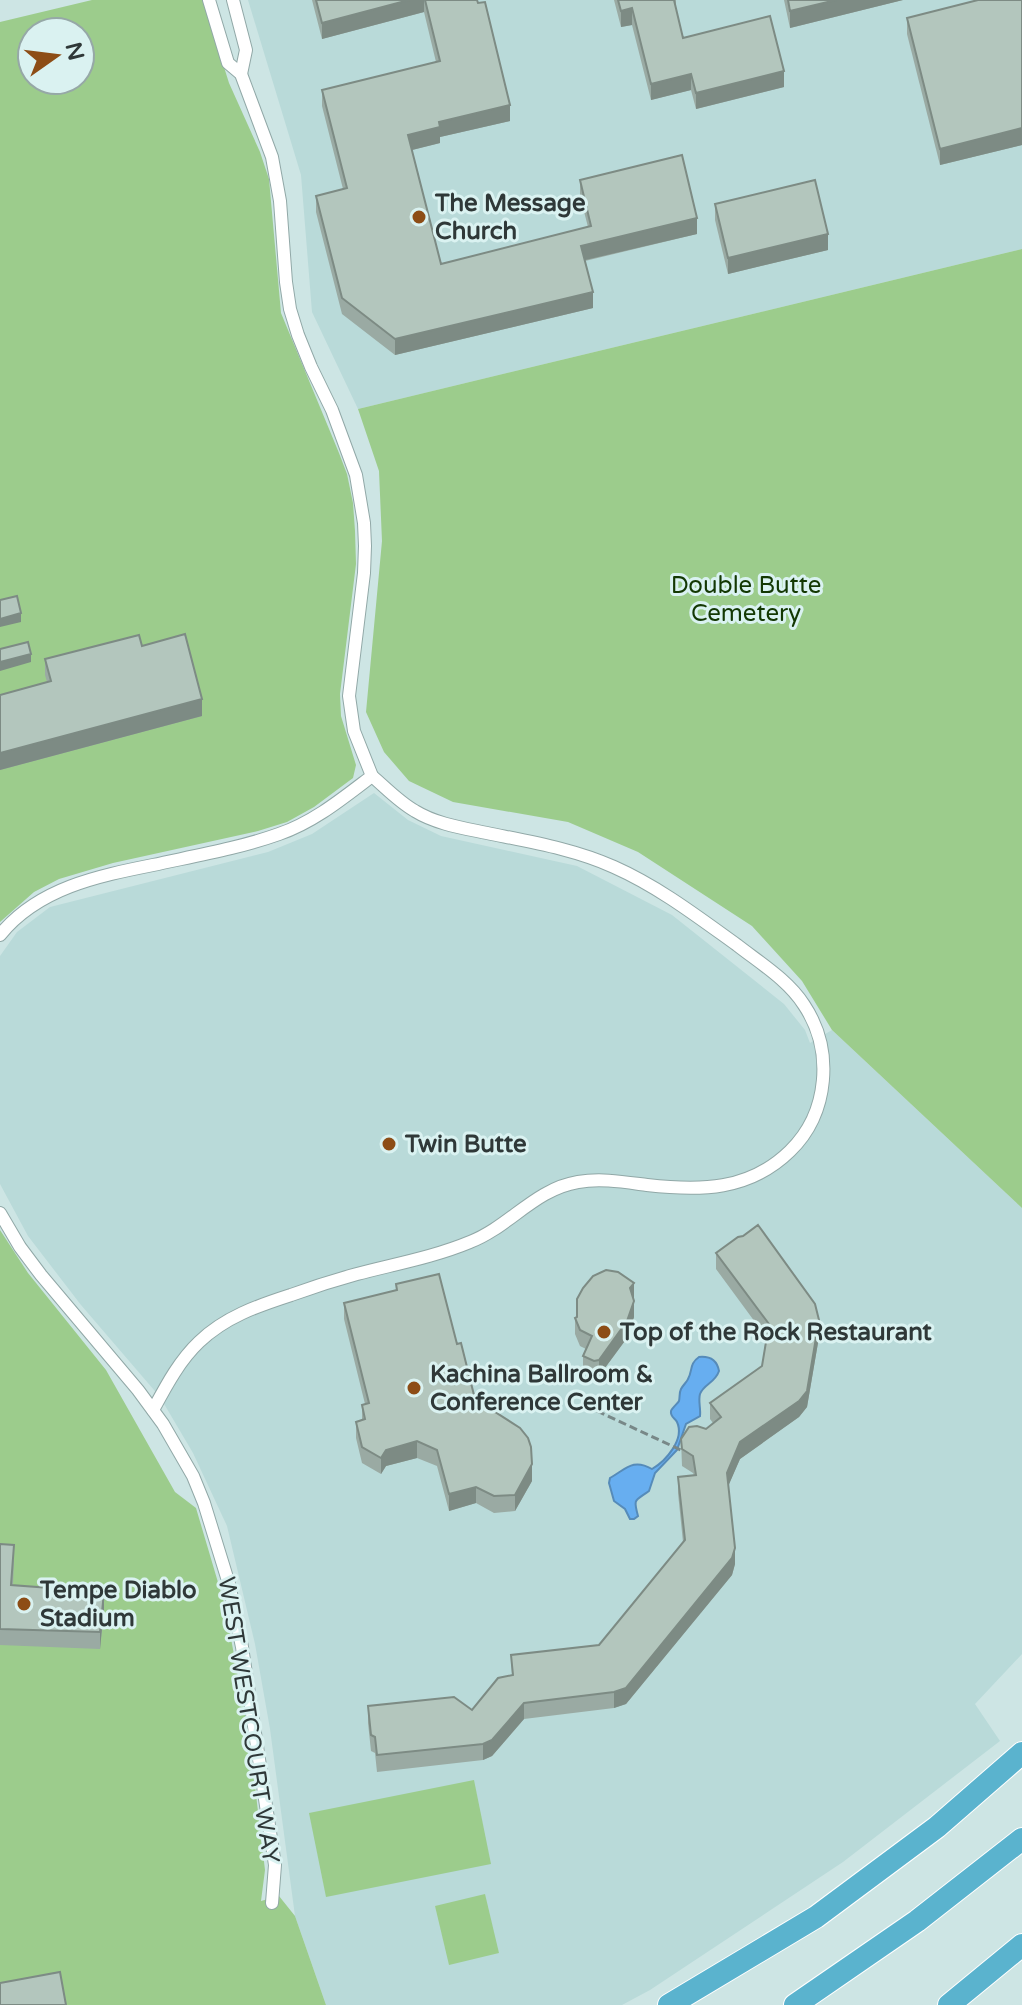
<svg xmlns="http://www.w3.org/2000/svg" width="1022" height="2005" viewBox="0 0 1022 2005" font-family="'Varela Round',sans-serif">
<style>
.built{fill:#b9dad9}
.green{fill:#9ccc8c;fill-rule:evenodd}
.water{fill:#67aef0;stroke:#568bb9;stroke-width:2}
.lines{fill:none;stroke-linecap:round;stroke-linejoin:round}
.street-casing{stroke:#91a8a7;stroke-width:14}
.highway-casing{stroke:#fff;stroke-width:24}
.path{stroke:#788888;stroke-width:3;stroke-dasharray:8 4;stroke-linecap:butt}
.street{stroke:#fff;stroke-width:12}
.highway{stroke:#5ab3ce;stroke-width:22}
.wall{fill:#9aaaa3}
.shaded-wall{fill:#7d8b84}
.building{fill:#b3c6bd;stroke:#7d8b84;stroke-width:2}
.poi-dot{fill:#8d4d16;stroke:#daf2f1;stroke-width:3}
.labels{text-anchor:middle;stroke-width:6;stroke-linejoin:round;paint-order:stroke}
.poi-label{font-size:24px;font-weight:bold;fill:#2f3838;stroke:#daf2f1;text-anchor:start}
.park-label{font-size:24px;fill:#133803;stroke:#daf2f1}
.street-label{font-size:24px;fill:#2f3838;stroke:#daf2f1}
</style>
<rect width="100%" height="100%" fill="#cde5e4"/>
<g class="built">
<path d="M 248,0 L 1022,0 L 1022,249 L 358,409 L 312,312 L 301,175 Z"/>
<path d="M 374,793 L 408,820 L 441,836 L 577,866 L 672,915 L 784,1004 L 805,1030 L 810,1043 L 832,1030 L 1022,1208 L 1022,1654 L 975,1704 L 1000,1741 L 843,1862 L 650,1990 L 622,2005 L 326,2005 L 295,1916 L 270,1729 L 255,1644 L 227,1526 L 193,1453 L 160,1397 L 81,1305 L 28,1236 L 0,1184 L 0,956 L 17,932 L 50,907 L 268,852 L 312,834 Z"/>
</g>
<g class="green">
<path d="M 92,0 L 203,0 L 229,83 L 260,152 L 269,179 L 281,313 L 339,453 L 347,474 L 353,503 L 355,531 L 356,564 L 340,694 L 341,716 L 356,765 L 353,778 L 314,807 L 287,822 L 258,831 L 113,863 L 59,879 L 34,892 L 0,922 L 0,22 ZM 32,32 L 80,32 L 80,80 L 32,80 Z"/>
<path d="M 1022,249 L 1022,1208 L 832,1030 L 802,981 L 752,926 L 638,852 L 568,822 L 453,802 L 409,781 L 384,752 L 366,712 L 382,541 L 379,471 L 358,409 Z"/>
<path d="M 0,1230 L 28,1273 L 106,1370 L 175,1492 L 196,1508 L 225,1606 L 249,1736 L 265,1870 L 261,1901 L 279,1896 L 295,1916 L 326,2005 L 0,2005 Z"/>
<path d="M 474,1780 L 491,1864 L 326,1897 L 309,1813 Z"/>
<path d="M 485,1894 L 499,1953 L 449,1965 L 435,1906 Z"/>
</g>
<path class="water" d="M 699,1357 C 710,1356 717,1360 719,1371 C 715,1383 704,1384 700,1394 C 698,1401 701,1409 700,1416 L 686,1424 L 677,1450 L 655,1473 L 649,1491 C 635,1501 633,1498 638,1516 L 634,1519 L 630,1519 L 625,1509 L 614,1501 L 609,1483 L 610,1478 C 626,1469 633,1458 652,1469 C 666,1461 685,1439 677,1422 C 675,1418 670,1417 671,1411 C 672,1408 678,1403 679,1401 C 680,1397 679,1393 681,1389 C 683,1385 687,1382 688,1379 C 693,1370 689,1364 699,1357 Z"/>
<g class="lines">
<g class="street-casing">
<g id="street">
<path d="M 233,0 L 246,50 L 241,74"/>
<path d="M 0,935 C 38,888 98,876 153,865 C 194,856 240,848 279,834 C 314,822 343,798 372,776 L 354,731 L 349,696 L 364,573 L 365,546 L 364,523 L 356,475 L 332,410 L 311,367 L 298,335 L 290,309 L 286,282 L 280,201 L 272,157 L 241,74 L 228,63 L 209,0"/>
<path d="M 0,1213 L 20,1247 L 41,1275 L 138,1390 L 163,1424 L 193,1476 L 204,1503 L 229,1584 L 242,1647 L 275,1865 L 272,1903"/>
<path d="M 153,1410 C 166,1386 179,1361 199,1342 C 225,1317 257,1306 291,1295 C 313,1287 335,1280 357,1274 C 395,1264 434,1257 470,1242 C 509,1227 535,1189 578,1182 C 601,1178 624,1182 647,1185 C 700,1191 749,1191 790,1151 C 829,1113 834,1050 804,1005 C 788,980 760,963 737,945 C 698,917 659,887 614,867 C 574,849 531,842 487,833 C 463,828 436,824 415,811 C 399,802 386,788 372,776"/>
</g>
</g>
<g class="highway-casing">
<g id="highway">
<path d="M 669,2005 L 816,1917 L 937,1827 L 1022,1753"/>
<path d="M 795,2005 L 917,1921 L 1022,1839"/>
<path d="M 949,2005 L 1022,1945"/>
</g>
</g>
<path class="path" d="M 597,1411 L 683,1451"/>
<use href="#street" class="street"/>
<use href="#highway" class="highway"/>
</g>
<g class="wall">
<path d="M 312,0 L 477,0 L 510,121 L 440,137 L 440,143 L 412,150 L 441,264 L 588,227 L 580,196 L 580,180 L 697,234 L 585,261 L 593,308 L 395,355 L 342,314 L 316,212 L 316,196 L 343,189 L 322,106 L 322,90 L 436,62 L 424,12 L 322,39 Z"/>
<path d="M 614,0 L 676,0 L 676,9 L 683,38 L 784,87 L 696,109 L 691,90 L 651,100 L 632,25 L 621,27 Z"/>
<path d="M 784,0 L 903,0 L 790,28 Z"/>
<path d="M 1022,0 L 1022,145 L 940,165 L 907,34 L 907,18 Z"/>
<path d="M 715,204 L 828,250 L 728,274 L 715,220 Z"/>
<path d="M 142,646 L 202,716 L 0,770 L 0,695 L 47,682 L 45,675 L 45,659 Z"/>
<path d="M 716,1253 L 819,1337 L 807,1407 L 799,1417 L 740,1459 L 728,1486 L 735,1564 L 732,1575 L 626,1704 L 614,1708 L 524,1719 L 492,1756 L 483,1760 L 377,1772 L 375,1753 L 371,1751 L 368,1723 L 368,1706 L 472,1710 L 512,1676 L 511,1655 L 599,1645 L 683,1542 L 678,1493 L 678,1477 L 694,1475 L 693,1473 L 682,1466 L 681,1439 L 706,1429 L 713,1423 L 710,1419 L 710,1403 L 762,1366 L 766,1337 L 716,1269 Z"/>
<path d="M 396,1284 L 457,1344 L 475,1399 L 532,1481 L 515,1511 L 494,1513 L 476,1503 L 449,1511 L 437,1466 L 417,1458 L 386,1466 L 381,1474 L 362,1463 L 356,1438 L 356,1422 L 362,1420 L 362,1405 L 365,1404 L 344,1319 L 344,1303 L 396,1290 Z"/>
<path d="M 634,1299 L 634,1317 L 627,1338 L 599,1376 L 594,1377 L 583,1372 L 583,1356 L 586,1349 L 580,1346 L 575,1334 L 575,1318 Z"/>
<path d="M 0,1544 L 14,1561 L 13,1585 L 104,1608 L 100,1649 L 0,1645 Z"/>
</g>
<g class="shaded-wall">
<path d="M 409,0 L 424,0 L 424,12 L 322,39 L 322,23 Z"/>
<path d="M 836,0 L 903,0 L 790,28 L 790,11 Z"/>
<path d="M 632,8 L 632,25 L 621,27 L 621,11 Z"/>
<path d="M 784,71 L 784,87 L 696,109 L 696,93 Z"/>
<path d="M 691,74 L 691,90 L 651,100 L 651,84 Z"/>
<path d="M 510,105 L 510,121 L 440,137 L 440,143 L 408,151 L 408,135 L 439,122 Z"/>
<path d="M 1022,128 L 1022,145 L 940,165 L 940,149 Z"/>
<path d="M 697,218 L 697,234 L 581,261 L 581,246 Z"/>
<path d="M 828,234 L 828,250 L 728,274 L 728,258 Z"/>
<path d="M 593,292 L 593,308 L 395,355 L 395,339 Z"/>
<path d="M 21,613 L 21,622 L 0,627 L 0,619 Z"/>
<path d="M 31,654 L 31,662 L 0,671 L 0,662 Z"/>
<path d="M 202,699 L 202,716 L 0,770 L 0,753 Z"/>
<path d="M 634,1283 L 634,1299 L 630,1305 L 630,1288 Z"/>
<path d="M 634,1301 L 634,1317 L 627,1338 L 599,1376 L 599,1360 Z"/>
<path d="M 819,1320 L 819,1337 L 807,1407 L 799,1417 L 740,1459 L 727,1489 L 727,1473 L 740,1442 Z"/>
<path d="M 417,1441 L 417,1458 L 386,1466 L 381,1474 L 381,1458 L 386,1450 Z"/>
<path d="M 532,1464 L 532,1481 L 515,1511 L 515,1495 Z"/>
<path d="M 476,1487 L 476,1503 L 449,1511 L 449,1494 Z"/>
<path d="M 735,1548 L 735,1564 L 732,1575 L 626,1704 L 614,1708 L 614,1692 Z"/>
<path d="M 104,1592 L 104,1608 L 100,1649 L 100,1632 Z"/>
<path d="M 524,1703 L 524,1719 L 492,1756 L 483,1760 L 483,1744 Z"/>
</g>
<g class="building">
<path d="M 316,0 L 409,0 L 322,23 Z"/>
<path d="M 425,0 L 477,0 L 478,3 L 485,2 L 510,105 L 439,122 L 440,127 L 408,135 L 441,264 L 591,226 L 580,180 L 682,155 L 697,218 L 581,246 L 593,292 L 395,339 L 342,298 L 316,196 L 347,188 L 322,90 L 440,61 Z"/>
<path d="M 618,0 L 674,0 L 683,38 L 770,16 L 784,71 L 696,93 L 691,74 L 651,84 L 632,8 L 621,11 Z"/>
<path d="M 788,0 L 836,0 L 790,11 Z"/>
<path d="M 978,0 L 1022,0 L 1022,128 L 940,149 L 907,18 Z"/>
<path d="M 815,180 L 828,234 L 728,258 L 715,204 Z"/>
<path d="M 17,596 L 21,613 L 0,619 L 0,600 Z"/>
<path d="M 185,634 L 202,699 L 0,753 L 0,695 L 51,681 L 45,659 L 139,635 L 142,646 Z"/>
<path d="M 28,642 L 31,654 L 0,662 L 0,649 Z"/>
<path d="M 758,1225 L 815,1304 L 819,1320 L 807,1391 L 799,1401 L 740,1442 L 727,1473 L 735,1548 L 732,1558 L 626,1688 L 614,1692 L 524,1703 L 492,1740 L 483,1744 L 377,1755 L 375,1737 L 371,1735 L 368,1706 L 454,1697 L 472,1710 L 498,1678 L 513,1675 L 511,1655 L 599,1645 L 685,1540 L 678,1477 L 696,1475 L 693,1456 L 682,1449 L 681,1439 L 689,1427 L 697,1426 L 706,1429 L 721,1417 L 710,1403 L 762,1366 L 769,1324 L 716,1253 L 738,1237 L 743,1236 Z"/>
<path d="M 606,1270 L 618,1272 L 634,1283 L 630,1288 L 634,1301 L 627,1321 L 599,1360 L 594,1361 L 583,1356 L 592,1336 L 580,1330 L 575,1318 L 577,1317 L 577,1299 L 583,1288 L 593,1276 Z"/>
<path d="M 439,1274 L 457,1344 L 461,1343 L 475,1399 L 520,1428 L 528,1438 L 531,1447 L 532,1464 L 515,1495 L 494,1496 L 476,1487 L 449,1494 L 437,1450 L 417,1441 L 386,1450 L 381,1458 L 362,1447 L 356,1422 L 365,1419 L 362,1405 L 369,1403 L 344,1303 L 397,1290 L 396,1284 Z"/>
<path d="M 0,1544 L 14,1545 L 11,1585 L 104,1592 L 100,1632 L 0,1629 Z"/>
<path d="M 60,1972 L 66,2005 L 0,2005 L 0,1983 Z"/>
</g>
<g class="poi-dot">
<circle cx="419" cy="217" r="8"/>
<circle cx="389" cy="1144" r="8"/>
<circle cx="604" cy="1332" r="8"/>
<circle cx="414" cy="1388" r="8"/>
<circle cx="24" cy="1604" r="8"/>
</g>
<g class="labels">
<g class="poi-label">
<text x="435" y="211">The Message<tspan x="435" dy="28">Church</tspan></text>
<text x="405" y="1152">Twin Butte</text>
<text x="620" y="1340">Top of the Rock Restaurant</text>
<text x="430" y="1382">Kachina Ballroom &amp;<tspan x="430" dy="28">Conference Center</tspan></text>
<text x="40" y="1598">Tempe Diablo<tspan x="40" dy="28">Stadium</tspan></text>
</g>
<g class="park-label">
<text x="746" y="593">Double Butte<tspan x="746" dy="28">Cemetery</tspan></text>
</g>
<g class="street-label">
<text transform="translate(249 1720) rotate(81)" y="8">WEST WESTCOURT WAY</text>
</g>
</g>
<g transform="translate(56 56) rotate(76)"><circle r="38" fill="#daf2f1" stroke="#96a8a7" stroke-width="2"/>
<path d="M0-6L14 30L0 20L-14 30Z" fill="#8d4d16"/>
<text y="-12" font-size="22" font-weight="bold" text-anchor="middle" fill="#2f3838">N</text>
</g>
</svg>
